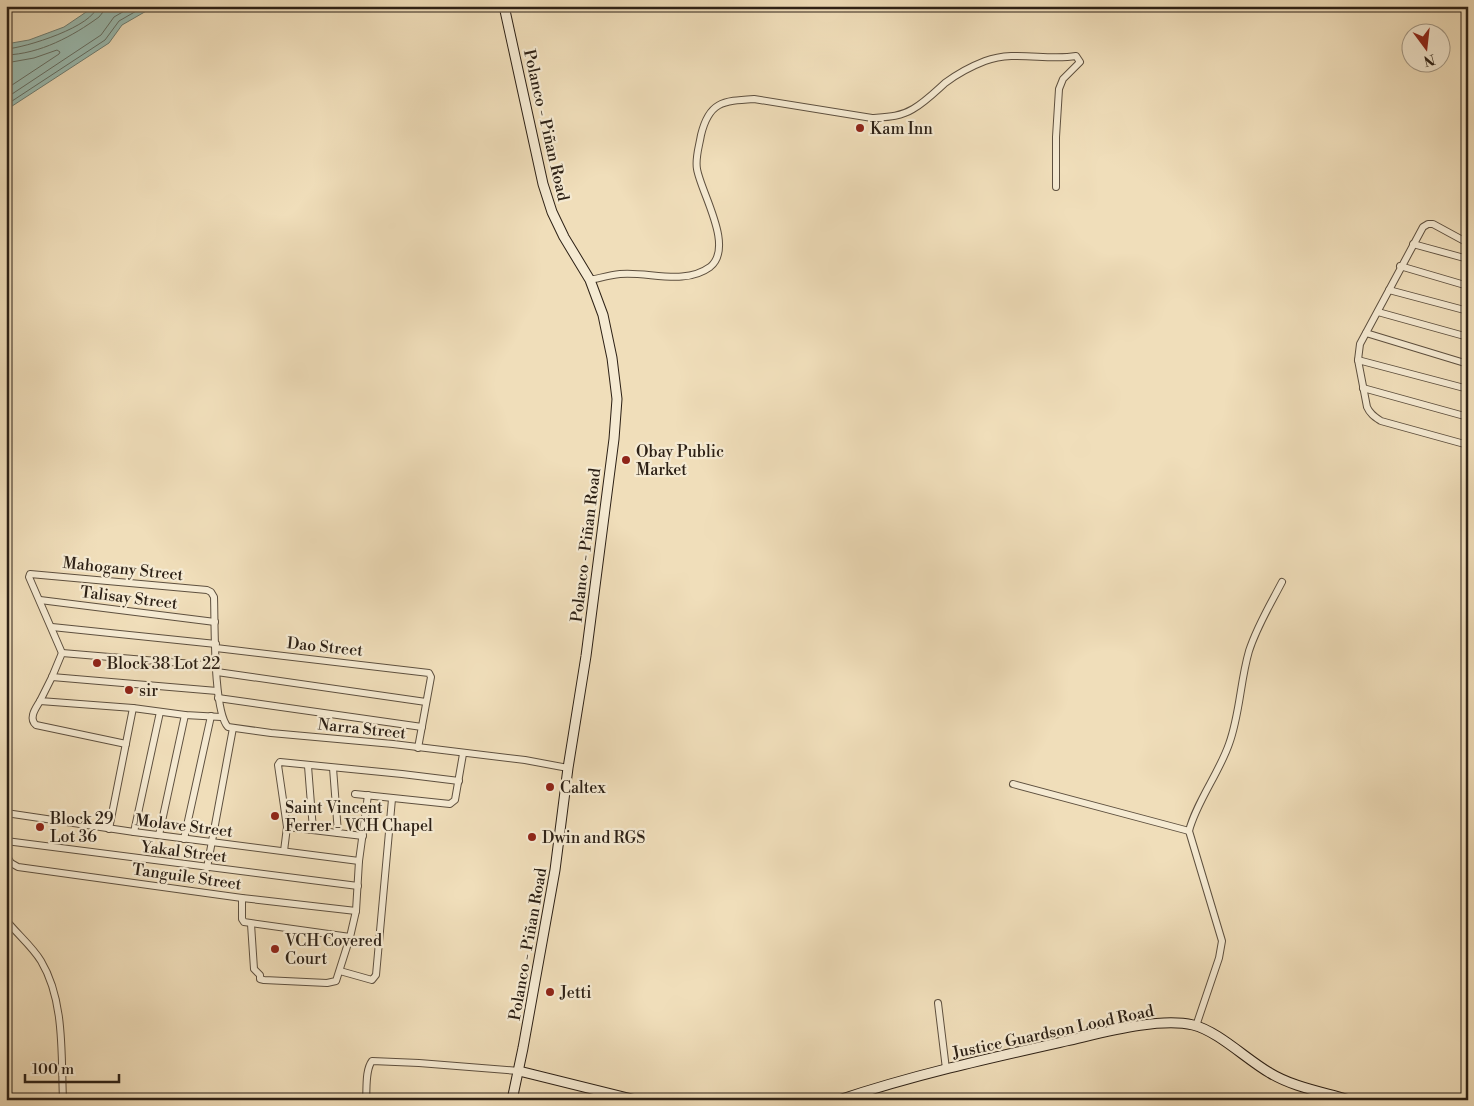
<svg xmlns="http://www.w3.org/2000/svg" width="1474" height="1106" viewBox="0 0 1474 1106" font-family="'Libre Bodoni',serif">
<style>
.water{fill:#9abcb2;stroke:#6e7e74}
.lines{fill:none;stroke-linecap:round;stroke-linejoin:round}
.shore{stroke:#646e64;stroke-width:1}
.street-casing{stroke:#5e503f;stroke-width:8}
.secondary-casing{stroke:#2d2116;stroke-width:11}
.street{stroke:#f5ead2;stroke-width:6}
.secondary{stroke:#f5ead2;stroke-width:9}
.poi-dot{fill:#8f2418;stroke:#f5ead2;stroke-width:2}
.labels{text-anchor:middle;stroke-width:4.5;stroke-linejoin:round;paint-order:stroke}
.street-label{font-size:16px;fill:#2d2116;stroke:#f5ead2}
.poi-label{font-size:16px;fill:#2d2116;stroke:#f5ead2;text-anchor:start}
</style>
<rect width="100%" height="100%" fill="#f0deba"/>
<filter id="stains"><feTurbulence type="fractalNoise" baseFrequency=".004" numOctaves="4"/><feColorMatrix values="0 0 0 0 .2 0 0 0 0 .09 0 0 0 0 .02 0 0 0 .5 -.17"/></filter>
<radialGradient id="worn" r=".72"><stop offset=".6" stop-color="#630" stop-opacity="0"/><stop offset="1" stop-color="#630" stop-opacity=".3"/></radialGradient>
<path class="water" d="M 95,6 L 155,6 L 122,25 L 109,43 L 6,110 L 6,44 L 29,40 L 64,27 Z"/>
<g class="lines">
<g class="shore">
<path d="M 6,49 C 25,48 95,26 97,6"/>
<path d="M 6,55 C 40,54 73,36 99,17 L 103,12 L 103,6"/>
<path d="M 6,63 L 34,58 L 57,50 L 60,52 L 59,54 L 6,89"/>
<path d="M 6,98 L 101,35 L 114,17 L 133,6"/>
<path d="M 6,105 L 105,40 L 119,21 L 145,6"/>
</g>
<g class="street-casing">
<g id="street">
<path d="M 1468,243 L 1433,224 L 1428,224 L 1423,227 L 1360,344 L 1358,360 L 1367,407 C 1370,414 1375,417 1381,421 L 1468,445"/>
<path d="M 1413,244 L 1468,259"/>
<path d="M 1400,266 L 1468,286"/>
<path d="M 590,280 C 600,278 610,275 620,274 C 648,271 684,286 710,267 C 735,247 701,193 697,169 C 695,158 699,147 701,135 C 709,102 722,101 754,99 L 872,118 C 886,117 900,117 913,109 C 925,102 935,92 945,83 C 957,74 972,66 985,61 C 1015,50 1046,61 1076,56 L 1080,62 L 1063,79 L 1059,89 L 1056,137 L 1056,187"/>
<path d="M 1389,290 L 1468,311"/>
<path d="M 1378,312 L 1468,337"/>
<path d="M 1366,333 L 1468,364"/>
<path d="M 1358,360 L 1468,389"/>
<path d="M 1363,388 L 1468,417"/>
<path d="M 40,600 L 215,622"/>
<path d="M 52,627 L 216,644"/>
<path d="M 216,648 L 429,673 L 431,677 L 418,748"/>
<path d="M 62,653 L 29,577 L 30,574 L 207,590 L 211,592 L 214,597 C 215,622 213,711 228,727 L 271,733 L 393,744 L 525,760 L 568,768"/>
<path d="M 217,666 L 62,653 L 52,677 L 40,701 L 133,708 L 185,715 L 221,717"/>
<path d="M 217,672 L 426,702"/>
<path d="M 52,677 L 217,691"/>
<path d="M 218,698 L 422,727"/>
<path d="M 40,701 C 36,708 28,718 36,725 L 126,744"/>
<path d="M 308,766 L 313,830"/>
<path d="M 333,768 L 338,833"/>
<path d="M 1013,784 L 1189,831"/>
<path d="M 355,794 L 450,804 L 455,800 L 463,754"/>
<path d="M 6,813 L 134,832 L 359,861"/>
<path d="M 287,827 L 363,836"/>
<path d="M 109,829 L 133,708"/>
<path d="M 134,832 L 160,712"/>
<path d="M 159,835 L 185,715"/>
<path d="M 184,839 L 211,716"/>
<path d="M 6,841 L 358,886"/>
<path d="M 284,851 L 287,827 L 278,765 L 280,762 L 402,774 L 459,781"/>
<path d="M 6,855 L 11,863 L 18,867 L 242,898 L 356,911"/>
<path d="M 207,868 L 233,728"/>
<path d="M 242,898 L 242,919 L 244,922 L 350,937"/>
<path d="M 6,920 C 17,934 32,946 41,961 C 65,1001 61,1055 63,1100"/>
<path d="M 251,924 L 254,969 L 260,975 L 260,979 L 264,980 L 327,983 L 336,981 L 350,937 L 356,911 L 359,861 L 368,795"/>
<path d="M 340,971 L 372,980 L 376,975 L 392,799"/>
<path d="M 938,1003 L 946,1069"/>
<path d="M 1196,1026 L 1219,958 L 1222,941 L 1189,831 C 1196,803 1219,773 1229,744 C 1240,714 1240,682 1249,651 C 1257,626 1270,605 1282,582"/>
<path d="M 366,1100 C 367,1089 365,1070 372,1061 L 419,1063 L 519,1071"/>
</g>
</g>
<g class="secondary-casing">
<g id="secondary">
<path d="M 504,6 L 543,184 L 552,212 L 564,237 L 590,280 L 603,315 L 612,358 L 617,399 L 614,439 L 586,656 L 568,768 L 555,870 L 523,1048 L 512,1100"/>
<path d="M 519,1071 L 636,1100"/>
<path d="M 839,1100 C 913,1075 990,1058 1066,1041 C 1102,1033 1158,1017 1193,1025 C 1218,1031 1247,1060 1270,1073 C 1293,1087 1323,1092 1349,1100"/>
</g>
</g>
<use href="#street" class="street"/>
<use href="#secondary" class="secondary"/>
</g>
<g class="poi-dot">
<circle cx="860" cy="128" r="5"/>
<circle cx="626" cy="460" r="5"/>
<circle cx="97" cy="663" r="5"/>
<circle cx="129" cy="690" r="5"/>
<circle cx="550" cy="787" r="5"/>
<circle cx="275" cy="816" r="5"/>
<circle cx="40" cy="827" r="5"/>
<circle cx="532" cy="837" r="5"/>
<circle cx="275" cy="949" r="5"/>
<circle cx="550" cy="992" r="5"/>
</g>
<g class="labels">
<g class="street-label">
<text transform="translate(547 125) rotate(77)" y="6">Polanco - Piñan Road</text>
<text transform="translate(585 545) rotate(-83)" y="6">Polanco - Piñan Road</text>
<text transform="translate(123 568) rotate(6)" y="6">Mahogany Street</text>
<text transform="translate(129 597) rotate(7)" y="6">Talisay Street</text>
<text transform="translate(325 646) rotate(6)" y="6">Dao Street</text>
<text transform="translate(362 728) rotate(6)" y="6">Narra Street</text>
<text transform="translate(184 825) rotate(7)" y="6">Molave Street</text>
<text transform="translate(184 851) rotate(7)" y="6">Yakal Street</text>
<text transform="translate(187 876) rotate(8)" y="6">Tanguile Street</text>
<text transform="translate(527 944) rotate(-80)" y="6">Polanco - Piñan Road</text>
<text transform="translate(1053 1031) rotate(-12)" y="6">Justice Guardson Lood Road</text>
</g>
<g class="poi-label">
<text x="870" y="134">Kam Inn</text>
<text x="636" y="457">Obay Public<tspan x="636" dy="18">Market</tspan></text>
<text x="107" y="669">Block 38 Lot 22</text>
<text x="139" y="696">sir</text>
<text x="560" y="793">Caltex</text>
<text x="285" y="813">Saint Vincent<tspan x="285" dy="18">Ferrer - VCH Chapel</tspan></text>
<text x="50" y="824">Block 29<tspan x="50" dy="18">Lot 36</tspan></text>
<text x="542" y="843">Dwin and RGS</text>
<text x="285" y="946">VCH Covered<tspan x="285" dy="18">Court</tspan></text>
<text x="560" y="998">Jetti</text>
</g>
</g>
<rect width="1474" height="1106" fill="none" stroke="#f0deba" stroke-width="25"/>
<rect x="8" y="8" width="1459" height="1091" fill="none" stroke="#2d2116" stroke-width="2.5"/>
<rect x="12" y="12" width="1449" height="1081" fill="none" stroke="#2d2116"/>
<g transform="translate(1426 48) rotate(165)"><circle r="24" fill="#f5ead2" stroke="#a59a87"/>
<path d="M0-4L9 19L0 12L-9 19Z" fill="#8f2418"/>
<text y="-8" font-size="14" font-weight="bold" text-anchor="middle" fill="#2d2116">N</text>
</g>
<path d="M25 1074v8h94v-8" fill="none" stroke="#2d2116" stroke-width="2.5"/>
<text x="32" y="1074" font-size="15" fill="#2d2116" stroke="#f5ead2" stroke-width="4" paint-order="stroke">100 m</text>
<rect width="100%" height="100%" filter="url(#stains)"/>
<rect width="100%" height="100%" fill="url(#worn)"/>
</svg>
